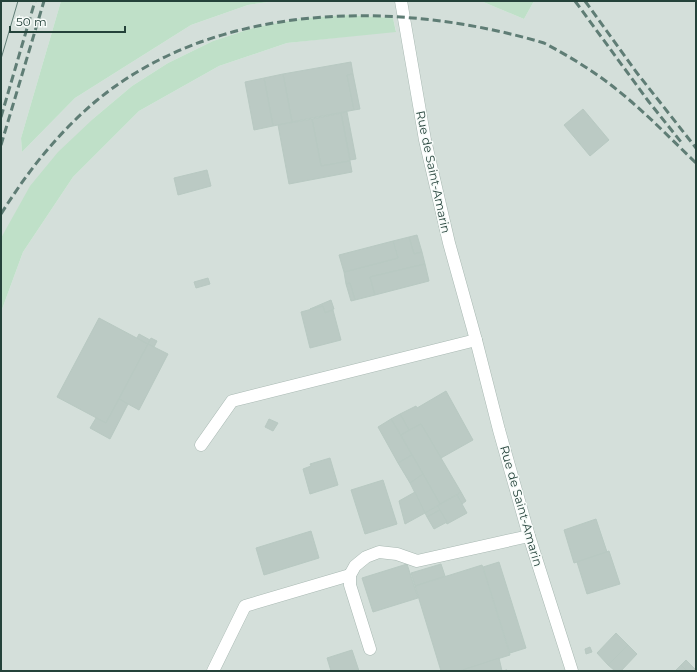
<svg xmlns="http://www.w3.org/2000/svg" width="697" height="672" viewBox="0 0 697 672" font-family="Montserrat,sans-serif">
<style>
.built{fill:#d4dfda}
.green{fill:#bfe0c8}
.building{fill:#bbcac4;stroke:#b8c9c2}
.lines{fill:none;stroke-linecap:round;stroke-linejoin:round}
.minor-casing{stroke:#a8b8b2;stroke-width:13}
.minor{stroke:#fff;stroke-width:12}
.tram{stroke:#5f7d75;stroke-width:1}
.rail{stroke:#5f7d75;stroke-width:3;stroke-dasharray:8 4;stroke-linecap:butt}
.labels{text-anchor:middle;stroke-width:3;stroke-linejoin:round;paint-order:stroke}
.street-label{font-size:12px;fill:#24423a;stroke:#f7fbf9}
</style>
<rect width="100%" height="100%" fill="#e6efeb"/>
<path class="built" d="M 1,1 L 61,1 L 21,138 L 22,152 L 75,98 L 191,25 L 248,5 L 275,1 L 481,1 L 524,19 L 534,1 L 696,1 L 696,671 L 1,671 L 1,312 L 23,252 L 73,177 L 139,111 L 219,66 L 287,43 L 396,31 L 393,18 L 349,15 L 304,18 L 256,27 L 213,41 L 168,63 L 132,86 L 94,118 L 9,226 L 1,238 Z"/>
<g class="green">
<path d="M 61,1 L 275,1 L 248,5 L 191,25 L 75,98 L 22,152 L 21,138 Z"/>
<path d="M 481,1 L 534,1 L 524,19 Z"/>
<path d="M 349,15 L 393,18 L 396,32 L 287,43 L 219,66 L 139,111 L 73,177 L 23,252 L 1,312 L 1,238 L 30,186 L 58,152 L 94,118 L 132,86 L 168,63 L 213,41 L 256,27 L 304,18 Z"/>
</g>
<g class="building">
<path d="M 351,62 L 353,74 L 347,75 L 354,110 L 292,122 L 283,74 Z"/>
<path d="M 283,74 L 292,122 L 273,126 L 264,78 Z"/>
<path d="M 353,74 L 360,109 L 354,110 L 347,75 Z"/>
<path d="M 264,78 L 273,126 L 254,130 L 245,82 Z"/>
<path d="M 583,109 L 609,140 L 590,156 L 564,125 Z"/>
<path d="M 347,112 L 356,159 L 350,160 L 341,113 Z"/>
<path d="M 341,113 L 350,161 L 321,166 L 312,119 Z"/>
<path d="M 312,119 L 321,166 L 350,161 L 352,172 L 289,184 L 278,125 Z"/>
<path d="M 207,170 L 211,186 L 178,195 L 174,178 Z"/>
<path d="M 417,235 L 422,252 L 414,254 L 409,237 Z"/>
<path d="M 409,237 L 414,254 L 422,252 L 425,264 L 370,277 L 375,295 L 355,300 L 350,283 L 346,284 L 344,272 L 398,258 L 393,241 Z"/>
<path d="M 393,241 L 398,258 L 344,272 L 339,255 Z"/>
<path d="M 425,264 L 429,281 L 375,295 L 370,277 Z"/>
<path d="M 208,278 L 210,284 L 196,288 L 194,282 Z"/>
<path d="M 350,283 L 355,300 L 351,301 L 346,284 Z"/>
<path d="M 331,300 L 334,309 L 325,313 L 323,306 L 310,309 Z"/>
<path d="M 323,306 L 325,313 L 333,310 L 341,340 L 310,348 L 301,312 Z"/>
<path d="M 99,318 L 148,344 L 106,423 L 57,397 Z"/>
<path d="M 139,334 L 150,340 L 148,344 L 137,338 Z"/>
<path d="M 151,338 L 157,341 L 154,347 L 148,344 Z"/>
<path d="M 148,344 L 168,354 L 139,410 L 119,399 Z"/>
<path d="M 446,391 L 473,440 L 441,458 L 421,424 L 409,430 L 400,414 L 416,406 L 417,408 Z"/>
<path d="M 119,399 L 128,404 L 110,439 L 90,428 L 96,418 L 106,423 Z"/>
<path d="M 400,414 L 409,430 L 401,435 L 391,419 Z"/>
<path d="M 269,419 L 278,423 L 273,431 L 265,427 Z"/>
<path d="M 391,419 L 412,455 L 398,463 L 378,427 Z"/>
<path d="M 421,424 L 461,492 L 440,504 L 401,435 Z"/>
<path d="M 412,455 L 423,474 L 410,483 L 398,463 Z"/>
<path d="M 330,458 L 338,485 L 310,494 L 303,469 L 311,466 L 310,464 Z"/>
<path d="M 423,474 L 440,504 L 425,513 L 410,483 Z"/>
<path d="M 383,480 L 397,524 L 365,534 L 351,490 Z"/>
<path d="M 415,492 L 425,513 L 405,524 L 399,501 Z"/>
<path d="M 461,492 L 466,501 L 462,504 L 457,495 Z"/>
<path d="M 457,495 L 467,513 L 447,524 L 437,506 Z"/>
<path d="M 438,506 L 440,510 L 427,517 L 425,513 Z"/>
<path d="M 440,510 L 447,522 L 434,529 L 427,517 Z"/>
<path d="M 596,519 L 607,552 L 574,563 L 564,530 Z"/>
<path d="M 311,531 L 319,558 L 264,575 L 256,548 Z"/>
<path d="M 609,551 L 620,584 L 587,594 L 577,562 Z"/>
<path d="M 499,562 L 526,648 L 510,653 L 483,567 Z"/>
<path d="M 407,564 L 418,598 L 373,612 L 362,578 Z"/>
<path d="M 441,564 L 445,576 L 415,586 L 411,573 Z"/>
<path d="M 482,565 L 510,655 L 459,671 L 441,671 L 415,586 Z"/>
<path d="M 616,633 L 628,645 L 608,665 L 597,653 Z"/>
<path d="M 628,645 L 637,654 L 621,671 L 615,671 L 608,665 Z"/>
<path d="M 590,647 L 592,652 L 586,654 L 585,649 Z"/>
<path d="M 352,650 L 359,671 L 331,671 L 327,658 Z"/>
<path d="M 499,658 L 502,671 L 507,670 L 508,671 L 463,671 L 463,670 Z"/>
<path d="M 686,660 L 695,669 L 694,671 L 687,671 L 681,665 Z"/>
<path d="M 681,665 L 687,671 L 677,671 L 676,670 Z"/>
</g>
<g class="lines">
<g class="minor-casing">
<g id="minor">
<path d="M 401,1 L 425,140 L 449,243 L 476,340 L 499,430 L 529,536 L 572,671"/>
<path d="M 201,445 L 232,401 L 476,340"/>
<path d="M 370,649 L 350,585 L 350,575 L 355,566 L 366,557 L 379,552 L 397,554 L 417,561 L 529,536"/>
<path d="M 213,671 L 245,606 L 350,575"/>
</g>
</g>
<use href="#minor" class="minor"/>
<path class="tram" d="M 1,59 L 18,1"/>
<g class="rail">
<path d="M 575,1 L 649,102 L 681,142"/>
<path d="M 585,1 L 637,73 L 696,148"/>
<path d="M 1,117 L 35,1"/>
<path d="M 1,145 L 44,1"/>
<path d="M 1,214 C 28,171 57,134 96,101 C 218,0 400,0 544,43 C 567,55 590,69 611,85 C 641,108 668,136 696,163"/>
</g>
</g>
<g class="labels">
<g class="street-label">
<text transform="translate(433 172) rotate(78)" y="4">Rue de Saint-Amarin</text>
<text transform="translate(521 506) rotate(74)" y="4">Rue de Saint-Amarin</text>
</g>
</g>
<rect width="697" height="672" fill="none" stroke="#24423a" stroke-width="4"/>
<path d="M10 26v6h115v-6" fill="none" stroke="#24423a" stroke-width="2"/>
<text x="16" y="26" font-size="12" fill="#24423a" stroke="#f7fbf9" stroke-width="3" paint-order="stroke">50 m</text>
</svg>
